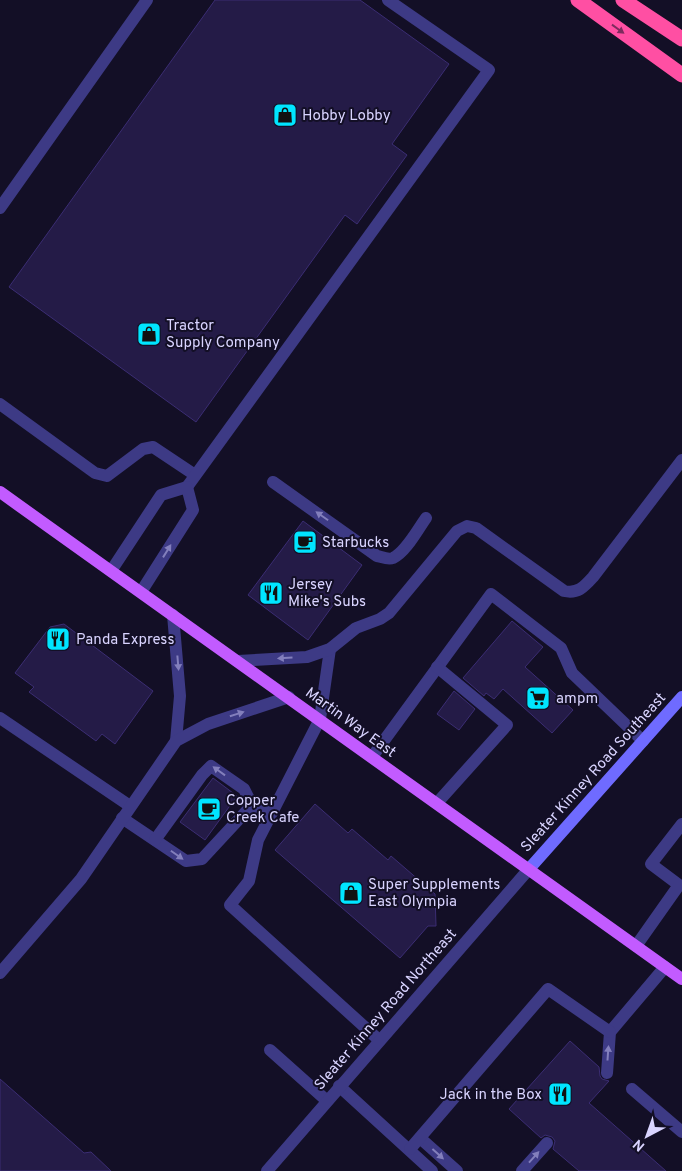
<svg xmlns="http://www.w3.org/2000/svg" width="682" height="1171" viewBox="0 0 682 1171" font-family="Overpass,sans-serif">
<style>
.building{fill:#241b47;stroke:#3b2d73}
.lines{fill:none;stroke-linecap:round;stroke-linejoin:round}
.service{stroke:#3d3a85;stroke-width:12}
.tertiary{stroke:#3d3a85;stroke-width:12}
.secondary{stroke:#6f6bff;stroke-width:12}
.primary{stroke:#c25bff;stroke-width:12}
.motorway{stroke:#ff4fa3;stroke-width:15}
.oneway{fill:#7d2c5e}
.oneway2{fill:#837fbc}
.labels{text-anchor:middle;stroke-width:4;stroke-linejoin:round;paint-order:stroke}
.poi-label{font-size:15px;fill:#d9d4ff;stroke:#130f26;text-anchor:start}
.street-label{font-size:15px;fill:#d9d4ff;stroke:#130f26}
</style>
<rect width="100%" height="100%" fill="#130f26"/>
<g class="building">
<path d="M 215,0 L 360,0 L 449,64 L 392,144 L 407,155 L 357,224 L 345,215 L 196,422 L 9,287 Z"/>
<path d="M 303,521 L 362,565 L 308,640 L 248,595 Z"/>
<path d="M 512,621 L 543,647 L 525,667 L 573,710 L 552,733 L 503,689 L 494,699 L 486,693 L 484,696 L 463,678 Z"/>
<path d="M 64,624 L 153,691 L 115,744 L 102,734 L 96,741 L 29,692 L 34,687 L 15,673 L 50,627 Z"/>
<path d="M 454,691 L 475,709 L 459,730 L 437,714 Z"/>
<path d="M 213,778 L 237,796 L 205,840 L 180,822 Z"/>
<path d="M 315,804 L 348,833 L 352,829 L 388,860 L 391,856 L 435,894 L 436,926 L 428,926 L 400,958 L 275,850 Z"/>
<path d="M 570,1041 L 599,1067 L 600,1076 L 602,1079 L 609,1081 L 589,1103 L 666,1171 L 579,1171 L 553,1149 L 555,1141 L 552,1137 L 545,1135 L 541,1138 L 509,1109 Z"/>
<path d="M 0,1079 L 84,1153 L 91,1152 L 111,1171 L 0,1171 Z"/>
</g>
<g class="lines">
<g class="service">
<path d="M 0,208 L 147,0"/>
<path d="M 0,404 L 95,473 L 107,476 L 143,449 L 153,447 L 195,475"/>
<path d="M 273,482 L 377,556 C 382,557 388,560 393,558 C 406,552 418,529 426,518"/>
<path d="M 187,487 L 489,70 L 388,0"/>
<path d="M 111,571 L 161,495 L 187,487 L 193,510 L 141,592"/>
<path d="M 173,615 L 180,696 L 176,741"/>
<path d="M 330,649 L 320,719 L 258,840 L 249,881 L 230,905 L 379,1040"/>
<path d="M 238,661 L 307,657 L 330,649 L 356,628 L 380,619 L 389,613 L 457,531 L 467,526 L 476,528 L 564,591 C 578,594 584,587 593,577 L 682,460"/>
<path d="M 0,718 L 130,806"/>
<path d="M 372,757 L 491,594 L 561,648 L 572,673 L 643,741"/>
<path d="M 437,803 L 507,725 L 437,667"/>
<path d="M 122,818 L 186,861 L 202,859 L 252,805 L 270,813"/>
<path d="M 155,840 L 202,775 L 211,766 L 244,789 L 252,805"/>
<path d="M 636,946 L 679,885 L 651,864 L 682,824"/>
<path d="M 0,973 L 81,879 L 176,741 L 208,724 L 289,697"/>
<path d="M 270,1050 L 326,1100"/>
<path d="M 607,1073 L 610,1032 L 665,967"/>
<path d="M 339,1086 L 432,1171"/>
<path d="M 632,1089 L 682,1132"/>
<path d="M 420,1138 L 457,1171"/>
<path d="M 410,1149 L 548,989 L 610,1032"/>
<path d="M 522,1171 L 547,1143"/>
</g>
<path class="tertiary" d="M 267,1171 L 529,869"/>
<path class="secondary" d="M 529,869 L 682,697"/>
<path class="primary" d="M 0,492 L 682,979"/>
<g class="motorway">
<path d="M 578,0 L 682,75"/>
<path d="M 623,0 L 682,39"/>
</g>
</g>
<defs><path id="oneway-solid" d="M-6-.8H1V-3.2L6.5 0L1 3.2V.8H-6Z" transform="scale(1.25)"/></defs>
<use class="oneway" href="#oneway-solid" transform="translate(618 29) rotate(36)"/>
<g class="oneway2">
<use href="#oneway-solid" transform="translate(322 516) rotate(-145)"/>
<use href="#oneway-solid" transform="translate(167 551) rotate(-58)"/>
<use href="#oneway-solid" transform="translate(285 658) rotate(177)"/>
<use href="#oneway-solid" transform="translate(178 663) rotate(85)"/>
<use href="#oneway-solid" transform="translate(237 714) rotate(-18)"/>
<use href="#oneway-solid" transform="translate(219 771) rotate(-144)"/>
<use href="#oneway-solid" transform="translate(177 855) rotate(35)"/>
<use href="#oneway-solid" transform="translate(608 1053) rotate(-86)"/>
<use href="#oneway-solid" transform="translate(438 1154) rotate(42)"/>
<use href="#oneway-solid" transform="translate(534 1157) rotate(-48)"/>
</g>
<defs>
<g id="shop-square" transform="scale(1.25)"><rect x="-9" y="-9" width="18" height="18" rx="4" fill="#00e5ff" stroke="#130f26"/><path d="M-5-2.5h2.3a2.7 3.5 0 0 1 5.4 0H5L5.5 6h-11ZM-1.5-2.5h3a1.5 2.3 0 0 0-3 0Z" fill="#111"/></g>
<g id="cafe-square" transform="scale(1.25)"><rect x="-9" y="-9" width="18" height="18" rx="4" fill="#00e5ff" stroke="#130f26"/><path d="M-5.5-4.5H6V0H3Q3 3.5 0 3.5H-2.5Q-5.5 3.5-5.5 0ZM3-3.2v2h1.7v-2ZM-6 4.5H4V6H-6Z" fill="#111"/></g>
<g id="restaurant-square" transform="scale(1.25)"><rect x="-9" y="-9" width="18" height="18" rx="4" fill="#00e5ff" stroke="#130f26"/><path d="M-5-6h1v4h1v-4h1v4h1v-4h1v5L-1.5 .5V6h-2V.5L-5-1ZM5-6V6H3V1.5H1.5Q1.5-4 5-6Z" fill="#111"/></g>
<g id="supermarket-square" transform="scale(1.25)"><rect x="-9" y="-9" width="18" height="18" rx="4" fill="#00e5ff" stroke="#130f26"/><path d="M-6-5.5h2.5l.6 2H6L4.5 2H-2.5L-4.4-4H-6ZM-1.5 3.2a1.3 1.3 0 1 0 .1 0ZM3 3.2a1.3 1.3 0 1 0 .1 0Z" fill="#111"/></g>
</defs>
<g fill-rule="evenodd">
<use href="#shop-square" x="285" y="115"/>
<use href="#shop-square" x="149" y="334"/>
<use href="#cafe-square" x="305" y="542"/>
<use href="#restaurant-square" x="271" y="593"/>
<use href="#restaurant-square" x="58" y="639"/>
<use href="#supermarket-square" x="538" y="698"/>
<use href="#cafe-square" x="209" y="809"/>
<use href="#shop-square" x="351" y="893"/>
<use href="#restaurant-square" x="560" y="1094"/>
</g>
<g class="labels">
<g class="poi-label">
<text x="302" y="120">Hobby Lobby</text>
<text x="166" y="330">Tractor<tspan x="166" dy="17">Supply Company</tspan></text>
<text x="322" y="547">Starbucks</text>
<text x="288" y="589">Jersey<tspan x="288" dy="17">Mike's Subs</tspan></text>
<text x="76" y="644">Panda Express</text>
<text x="556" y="703">ampm</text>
<text x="226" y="805">Copper<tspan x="226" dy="17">Creek Cafe</tspan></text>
<text x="368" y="889">Super Supplements<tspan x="368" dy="17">East Olympia</tspan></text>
<text x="542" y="1099" text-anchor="end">Jack in the Box</text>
</g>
<g class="street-label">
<text transform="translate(351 722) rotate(36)" y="5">Martin Way East</text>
<text transform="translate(593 772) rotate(-48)" y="5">Sleater Kinney Road Southeast</text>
<text transform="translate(385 1009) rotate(-49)" y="5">Sleater Kinney Road Northeast</text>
</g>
</g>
<g transform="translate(647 1136) rotate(221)" stroke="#130f26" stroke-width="4" paint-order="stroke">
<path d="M0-4L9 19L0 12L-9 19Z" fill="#d9d4ff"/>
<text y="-8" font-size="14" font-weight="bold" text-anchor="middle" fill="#d9d4ff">N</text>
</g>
</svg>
